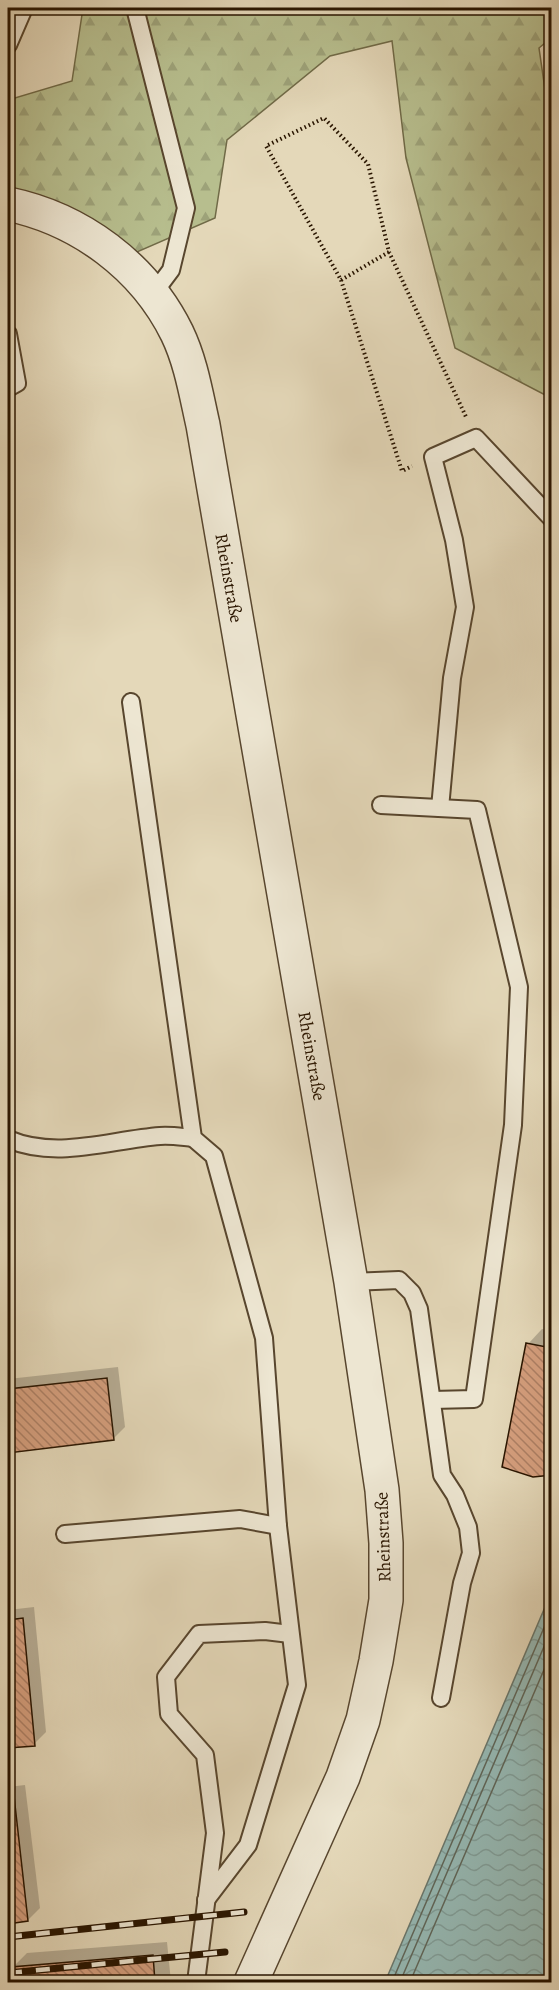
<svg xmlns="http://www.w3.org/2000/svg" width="559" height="1990" viewBox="0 0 559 1990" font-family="Alegreya,serif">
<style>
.forest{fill:url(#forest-firs);stroke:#706a47;stroke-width:1.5}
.water{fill:url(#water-waves);stroke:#6a776c;stroke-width:1.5}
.shadow{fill:#0003}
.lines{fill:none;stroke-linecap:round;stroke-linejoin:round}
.shore{stroke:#60675a;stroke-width:1.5}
.building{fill:url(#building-back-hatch);stroke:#291500;stroke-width:1.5}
.lane-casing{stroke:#58462e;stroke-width:20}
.street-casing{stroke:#58462e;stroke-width:36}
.path{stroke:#291500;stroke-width:4;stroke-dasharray:1.5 3;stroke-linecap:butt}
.lane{stroke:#ede6d2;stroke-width:16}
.street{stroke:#ede6d2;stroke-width:33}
.rail-casing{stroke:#291500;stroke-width:7}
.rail{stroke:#ede6d2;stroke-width:4.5;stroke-dasharray:14;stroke-linecap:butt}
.labels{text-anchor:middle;stroke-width:6;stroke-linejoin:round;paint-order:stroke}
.street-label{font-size:18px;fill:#291500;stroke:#ede6d2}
</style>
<defs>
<pattern id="forest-firs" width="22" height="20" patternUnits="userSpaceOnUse" patternTransform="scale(1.5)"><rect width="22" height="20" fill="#b7be8e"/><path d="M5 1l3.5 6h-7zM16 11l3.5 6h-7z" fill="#9da279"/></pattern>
<pattern id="water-waves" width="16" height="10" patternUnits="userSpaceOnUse" patternTransform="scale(1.5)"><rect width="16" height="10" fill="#96b9b4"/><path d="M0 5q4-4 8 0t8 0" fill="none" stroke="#819e99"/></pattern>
<pattern id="building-back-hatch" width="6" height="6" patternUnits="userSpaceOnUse" patternTransform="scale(1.5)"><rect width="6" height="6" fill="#d59f7e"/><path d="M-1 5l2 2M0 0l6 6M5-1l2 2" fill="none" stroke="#ad8065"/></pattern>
</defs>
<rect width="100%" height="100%" fill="#e4d8b9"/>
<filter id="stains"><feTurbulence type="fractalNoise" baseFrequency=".00333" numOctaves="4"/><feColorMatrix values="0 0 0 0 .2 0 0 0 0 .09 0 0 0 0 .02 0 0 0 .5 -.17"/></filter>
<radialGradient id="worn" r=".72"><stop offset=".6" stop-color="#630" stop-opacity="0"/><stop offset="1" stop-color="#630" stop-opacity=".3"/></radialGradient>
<path class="forest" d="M 83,8 L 551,8 L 551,38 L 539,48 L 552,138 L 551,398 L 455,348 L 406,158 L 392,41 L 330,56 L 227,140 L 215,218 L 137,252 L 8,185 L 8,100 L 72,81 Z"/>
<path class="water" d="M 551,1593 L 551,1982 L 385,1982 Z"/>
<g class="shadow">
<path d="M 542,1329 L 552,1331 L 552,1473 L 528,1344 Z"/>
<path d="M 118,1367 L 125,1427 L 113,1439 L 8,1451 L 8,1379 Z"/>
<path d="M 34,1607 L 46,1732 L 34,1744 L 8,1747 L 8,1610 Z"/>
<path d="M 25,1785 L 40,1908 L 28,1920 L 8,1922 L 8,1787 Z"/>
<path d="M 8,1925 L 12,1968 L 27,1953 L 167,1942 L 171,1982 L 8,1982 Z"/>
</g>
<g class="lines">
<g class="shore">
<path d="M 392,1982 L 552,1609"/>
<path d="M 400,1982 L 552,1628"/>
<path d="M 410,1982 L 552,1651"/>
</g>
</g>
<g class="building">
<path d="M 526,1343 L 552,1348 L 552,1475 L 533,1477 L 502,1467 Z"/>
<path d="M 107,1378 L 114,1440 L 8,1453 L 8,1389 Z"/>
<path d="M 23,1618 L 35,1746 L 8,1748 L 8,1620 Z"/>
<path d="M 14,1796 L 28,1921 L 8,1924 L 8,1797 Z"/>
<path d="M 153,1955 L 155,1982 L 12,1982 L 11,1967 Z"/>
</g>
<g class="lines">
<g class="lane-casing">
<g id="lane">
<path d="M 135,8 L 186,208 L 171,270 L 153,294"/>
<path d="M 8,45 L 24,8"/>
<path d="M 8,334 L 17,383 L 8,388"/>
<path d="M 131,702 L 193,1138 L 214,1156 L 264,1338 L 278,1526 L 297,1685 L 248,1845 L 206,1900"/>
<path d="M 381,805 L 477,810 L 519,987 L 513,1125 L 474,1399 L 432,1400"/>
<path d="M 440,808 L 452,678 L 465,607 L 454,540 L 433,457 L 476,438 L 552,519"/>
<path d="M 8,1139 C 57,1160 109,1140 160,1136 C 170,1135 182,1137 193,1138"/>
<path d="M 351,1282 L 399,1280 L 412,1293 L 419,1309 L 442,1475 L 455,1495 L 468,1527 L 471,1553 L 462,1583 L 441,1698"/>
<path d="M 65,1534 L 240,1519 L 278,1526"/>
<path d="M 196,1982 L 215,1833 L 205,1755 L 169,1714 L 166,1677 L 199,1634 L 265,1631 L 290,1634"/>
</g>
</g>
<g class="street-casing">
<path id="street" d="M 8,204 C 80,219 144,266 177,333 C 191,362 196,394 203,425 L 351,1282 L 382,1490 L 386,1543 L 386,1600 L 376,1661 L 363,1720 L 343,1777 L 251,1982"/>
</g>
<g class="path">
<path d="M 389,252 L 341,280 L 266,146 L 324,118 L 368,164 L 389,252 L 467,419"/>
<path d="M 341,280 L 402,471 L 412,466"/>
</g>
<use href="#lane" class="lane"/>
<use href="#street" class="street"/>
<g class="rail-casing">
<g id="rail">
<path d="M 8,1937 L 244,1912"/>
<path d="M 8,1973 L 225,1952"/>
</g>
</g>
<use href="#rail" class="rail"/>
</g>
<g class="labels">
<g class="street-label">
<text transform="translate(229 578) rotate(80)" y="6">Rheinstraße</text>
<text transform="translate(312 1056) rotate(80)" y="6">Rheinstraße</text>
<text transform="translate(383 1537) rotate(-92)" y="6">Rheinstraße</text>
</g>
</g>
<rect width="559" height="1990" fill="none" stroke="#e4d8b9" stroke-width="30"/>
<rect x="9" y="9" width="541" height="1972" fill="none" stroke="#291500" stroke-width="3"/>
<rect x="15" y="15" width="529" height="1960" fill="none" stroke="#291500" stroke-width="1.5"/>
<rect width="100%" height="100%" filter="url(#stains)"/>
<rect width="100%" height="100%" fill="url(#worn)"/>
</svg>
